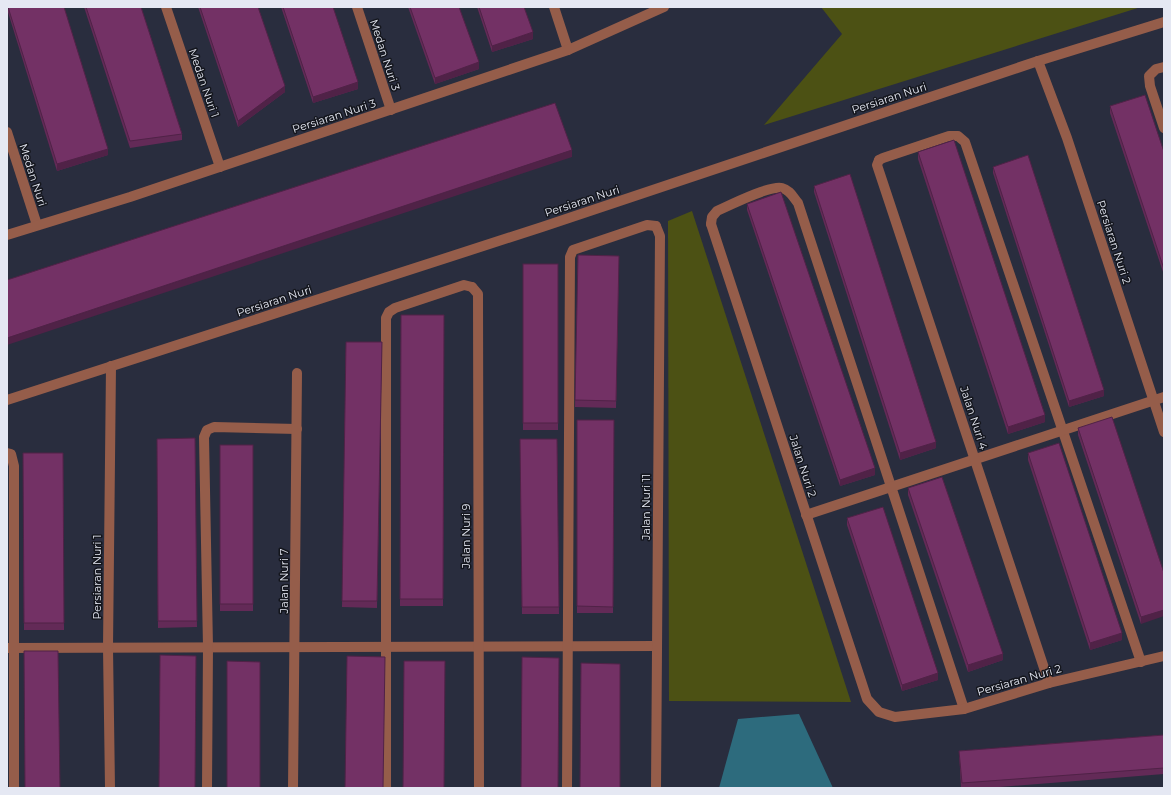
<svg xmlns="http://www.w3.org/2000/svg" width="1171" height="795" viewBox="0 0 1171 795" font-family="Montserrat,sans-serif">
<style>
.green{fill:#4c5114}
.water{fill:#2d6b7d}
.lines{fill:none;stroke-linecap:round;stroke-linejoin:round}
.service{stroke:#955d4a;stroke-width:10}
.minor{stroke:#955d4a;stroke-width:10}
.wall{fill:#632a57}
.shaded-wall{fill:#502247}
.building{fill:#733165;stroke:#502247}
.labels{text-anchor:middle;stroke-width:3;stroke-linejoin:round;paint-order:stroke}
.street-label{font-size:11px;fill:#e5e8f3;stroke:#14161d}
</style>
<rect width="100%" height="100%" fill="#292d3e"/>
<g class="green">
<path d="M 821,7 L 1141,7 L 764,125 L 842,34 Z"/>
<path d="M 692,211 L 851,702 L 669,701 L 668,221 Z"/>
</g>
<path class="water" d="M 799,714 L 833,788 L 719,788 L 738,719 Z"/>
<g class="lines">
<g class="service">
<path d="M 1164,67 L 1156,69 L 1149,76 L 1150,86 L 1164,128"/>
<path d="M 879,160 L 883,158 L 949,136 L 958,136 L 965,142 L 1141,662"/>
<path d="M 711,224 L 712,217 L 717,211 C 730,205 770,185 782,188 C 790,190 793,197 798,203 L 964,709"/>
<path d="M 7,453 L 11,454 L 14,466 L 14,788"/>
<path d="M 806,515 L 1164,397"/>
<path d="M 7,648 L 657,646"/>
<path d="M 207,788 L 208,647 L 204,437 L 207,430 L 214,427 L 297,429"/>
<path d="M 386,788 L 386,318 L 389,312 L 395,308 L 464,285 L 472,287"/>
<path d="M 567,788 L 570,257 L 573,250 L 647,225 L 656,226"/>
</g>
<g class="minor">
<path d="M 166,7 L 220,167"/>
<path d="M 357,7 L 391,110"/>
<path d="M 554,7 L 568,50"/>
<path d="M 1038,61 L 1067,138 L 1164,432"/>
<path d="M 7,132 L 37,225"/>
<path d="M 879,160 L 877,165 L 1049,683"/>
<path d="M 711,224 L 867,699 L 879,712 L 895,717 L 964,709 L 1049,683 L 1164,656"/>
<path d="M 7,235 L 130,197 L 568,50 L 664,7"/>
<path d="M 472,287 L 478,294 L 479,788"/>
<path d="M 7,400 L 542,227 L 1038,61 L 1164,22"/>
<path d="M 110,788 L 108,648 L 111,366"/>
<path d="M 293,788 L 297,373"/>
<path d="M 656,788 L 660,236 L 656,226"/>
</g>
</g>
<g class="wall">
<path d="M 7,7 L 64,7 L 108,155 L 57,171 L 7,9 Z"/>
<path d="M 84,7 L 141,7 L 182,134 L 182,140 L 130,148 Z"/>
<path d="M 198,7 L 258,7 L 285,92 L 238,127 Z"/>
<path d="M 281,7 L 333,7 L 358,89 L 313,103 Z"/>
<path d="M 408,7 L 459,7 L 479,69 L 435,84 Z"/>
<path d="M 477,7 L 524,7 L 533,39 L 492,52 Z"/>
<path d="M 1110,106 L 1164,152 L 1164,275 L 1110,113 Z"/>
<path d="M 918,152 L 1045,422 L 1008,434 L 918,159 Z"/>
<path d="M 993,167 L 1104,396 L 1069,407 L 993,173 Z"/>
<path d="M 814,186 L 936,448 L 900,460 L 814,192 Z"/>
<path d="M 747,204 L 875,475 L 840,486 L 747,210 Z"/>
<path d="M 578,255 L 619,256 L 616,408 L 575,407 Z"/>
<rect x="523" y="264" width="35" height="166"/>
<path d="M 401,315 L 444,315 L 443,606 L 400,606 Z"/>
<path d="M 346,342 L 382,342 L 377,608 L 342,607 Z"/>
<path d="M 577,420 L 614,420 L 613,613 L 577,613 Z"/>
<path d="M 1078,428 L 1164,573 L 1141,624 L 1078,435 Z"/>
<path d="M 195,438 L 197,627 L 158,628 L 157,439 Z"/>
<path d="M 520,439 L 557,439 L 559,614 L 522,614 Z"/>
<rect x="220" y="445" width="33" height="166"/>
<path d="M 23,453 L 63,453 L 64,630 L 24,630 Z"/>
<path d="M 1028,453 L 1122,640 L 1090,650 L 1028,460 Z"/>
<path d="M 908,488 L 1003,660 L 968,672 L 908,495 Z"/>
<path d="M 847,518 L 938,680 L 902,691 L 847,525 Z"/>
<path d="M 1164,735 L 1164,774 L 987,788 L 961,788 L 959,751 Z"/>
</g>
<g class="shaded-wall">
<path d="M 533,32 L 533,39 L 492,52 L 492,46 Z"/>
<path d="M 479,62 L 479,69 L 435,84 L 435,78 Z"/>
<path d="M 358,82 L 358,89 L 313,103 L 313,97 Z"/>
<path d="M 285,86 L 285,92 L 238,127 L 238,121 Z"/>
<path d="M 108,149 L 108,155 L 57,171 L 57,164 Z"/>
<path d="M 572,150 L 572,157 L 7,345 L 7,338 Z"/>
<path d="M 1104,390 L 1104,396 L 1069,407 L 1069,401 Z"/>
<path d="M 1045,415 L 1045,422 L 1008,434 L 1008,427 Z"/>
<path d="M 936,442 L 936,448 L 900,460 L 900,453 Z"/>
<path d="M 875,468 L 875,475 L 840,486 L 840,480 Z"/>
<path d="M 1164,610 L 1164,616 L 1141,624 L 1141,617 Z"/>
<path d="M 1122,633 L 1122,640 L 1090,650 L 1090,643 Z"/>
<path d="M 1003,654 L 1003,660 L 968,672 L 968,665 Z"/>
<path d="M 938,673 L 938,680 L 902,691 L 902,685 Z"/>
</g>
<g class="building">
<path d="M 8,7 L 64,7 L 108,149 L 57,164 Z"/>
<path d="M 86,7 L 141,7 L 182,134 L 130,141 Z"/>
<path d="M 200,7 L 258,7 L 285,86 L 238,121 Z"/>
<path d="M 283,7 L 333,7 L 358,82 L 313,97 Z"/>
<path d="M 410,7 L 459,7 L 479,62 L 435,78 Z"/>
<path d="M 479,7 L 524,7 L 533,32 L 492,46 Z"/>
<path d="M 1145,95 L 1164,152 L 1164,269 L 1110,106 Z"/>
<path d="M 555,103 L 572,150 L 7,338 L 7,280 Z"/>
<path d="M 954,140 L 1045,415 L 1008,427 L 918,152 Z"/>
<path d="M 1028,155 L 1104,390 L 1069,401 L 993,167 Z"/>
<path d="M 850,174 L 936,442 L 900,453 L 814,186 Z"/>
<path d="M 781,192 L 875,468 L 840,480 L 747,204 Z"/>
<path d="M 578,255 L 619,256 L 616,401 L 575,400 Z"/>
<rect x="523" y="264" width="35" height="159"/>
<path d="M 401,315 L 444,315 L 443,599 L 400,599 Z"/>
<path d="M 346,342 L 382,342 L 377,601 L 342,601 Z"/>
<path d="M 1112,417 L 1164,573 L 1164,610 L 1141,617 L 1078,428 Z"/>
<path d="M 577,420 L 614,420 L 613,607 L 577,606 Z"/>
<path d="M 195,438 L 197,621 L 158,621 L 157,439 Z"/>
<path d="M 520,439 L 557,439 L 559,607 L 522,607 Z"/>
<path d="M 1059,443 L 1122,633 L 1090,643 L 1028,453 Z"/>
<rect x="220" y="445" width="33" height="159"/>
<path d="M 23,453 L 63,453 L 64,623 L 24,623 Z"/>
<path d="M 942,477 L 1003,654 L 968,665 L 908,488 Z"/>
<path d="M 883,507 L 938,673 L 902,685 L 847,518 Z"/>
<path d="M 24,651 L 58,651 L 60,788 L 25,788 Z"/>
<path d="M 160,655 L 196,656 L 195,788 L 159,788 Z"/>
<path d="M 347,656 L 385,657 L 383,788 L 345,788 Z"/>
<path d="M 522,657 L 559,658 L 558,788 L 521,788 Z"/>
<path d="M 227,661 L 260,662 L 260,788 L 227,788 Z"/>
<path d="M 404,661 L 445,661 L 444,788 L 403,788 Z"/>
<path d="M 581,663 L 620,664 L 620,788 L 580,788 Z"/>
<path d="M 1164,735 L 1164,768 L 962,783 L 959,751 Z"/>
</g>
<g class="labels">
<g class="street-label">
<text transform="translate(385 55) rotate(72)" y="4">Medan Nuri 3</text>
<text transform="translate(204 83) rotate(71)" y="4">Medan Nuri 1</text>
<text transform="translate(889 98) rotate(-18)" y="4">Persiaran Nuri</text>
<text transform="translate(334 116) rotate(-18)" y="4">Persiaran Nuri 3</text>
<text transform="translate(33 175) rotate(72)" y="4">Medan Nuri</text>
<text transform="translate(582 201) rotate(-18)" y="4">Persiaran Nuri</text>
<text transform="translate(1114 242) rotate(72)" y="4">Persiaran Nuri 2</text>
<text transform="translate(274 301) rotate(-18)" y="4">Persiaran Nuri</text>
<text transform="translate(974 418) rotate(72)" y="4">Jalan Nuri 4</text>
<text transform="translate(803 466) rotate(72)" y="4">Jalan Nuri 2</text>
<text transform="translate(646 507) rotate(-90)" y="4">Jalan Nuri 11</text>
<text transform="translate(466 536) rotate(-90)" y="4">Jalan Nuri 9</text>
<text transform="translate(97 577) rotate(-90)" y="4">Persiaran Nuri 1</text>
<text transform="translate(284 581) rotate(-90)" y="4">Jalan Nuri 7</text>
<text transform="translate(1019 680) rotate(-16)" y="4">Persiaran Nuri 2</text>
</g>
</g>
<rect width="1171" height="795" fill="none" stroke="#e5e8f3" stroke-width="16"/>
</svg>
